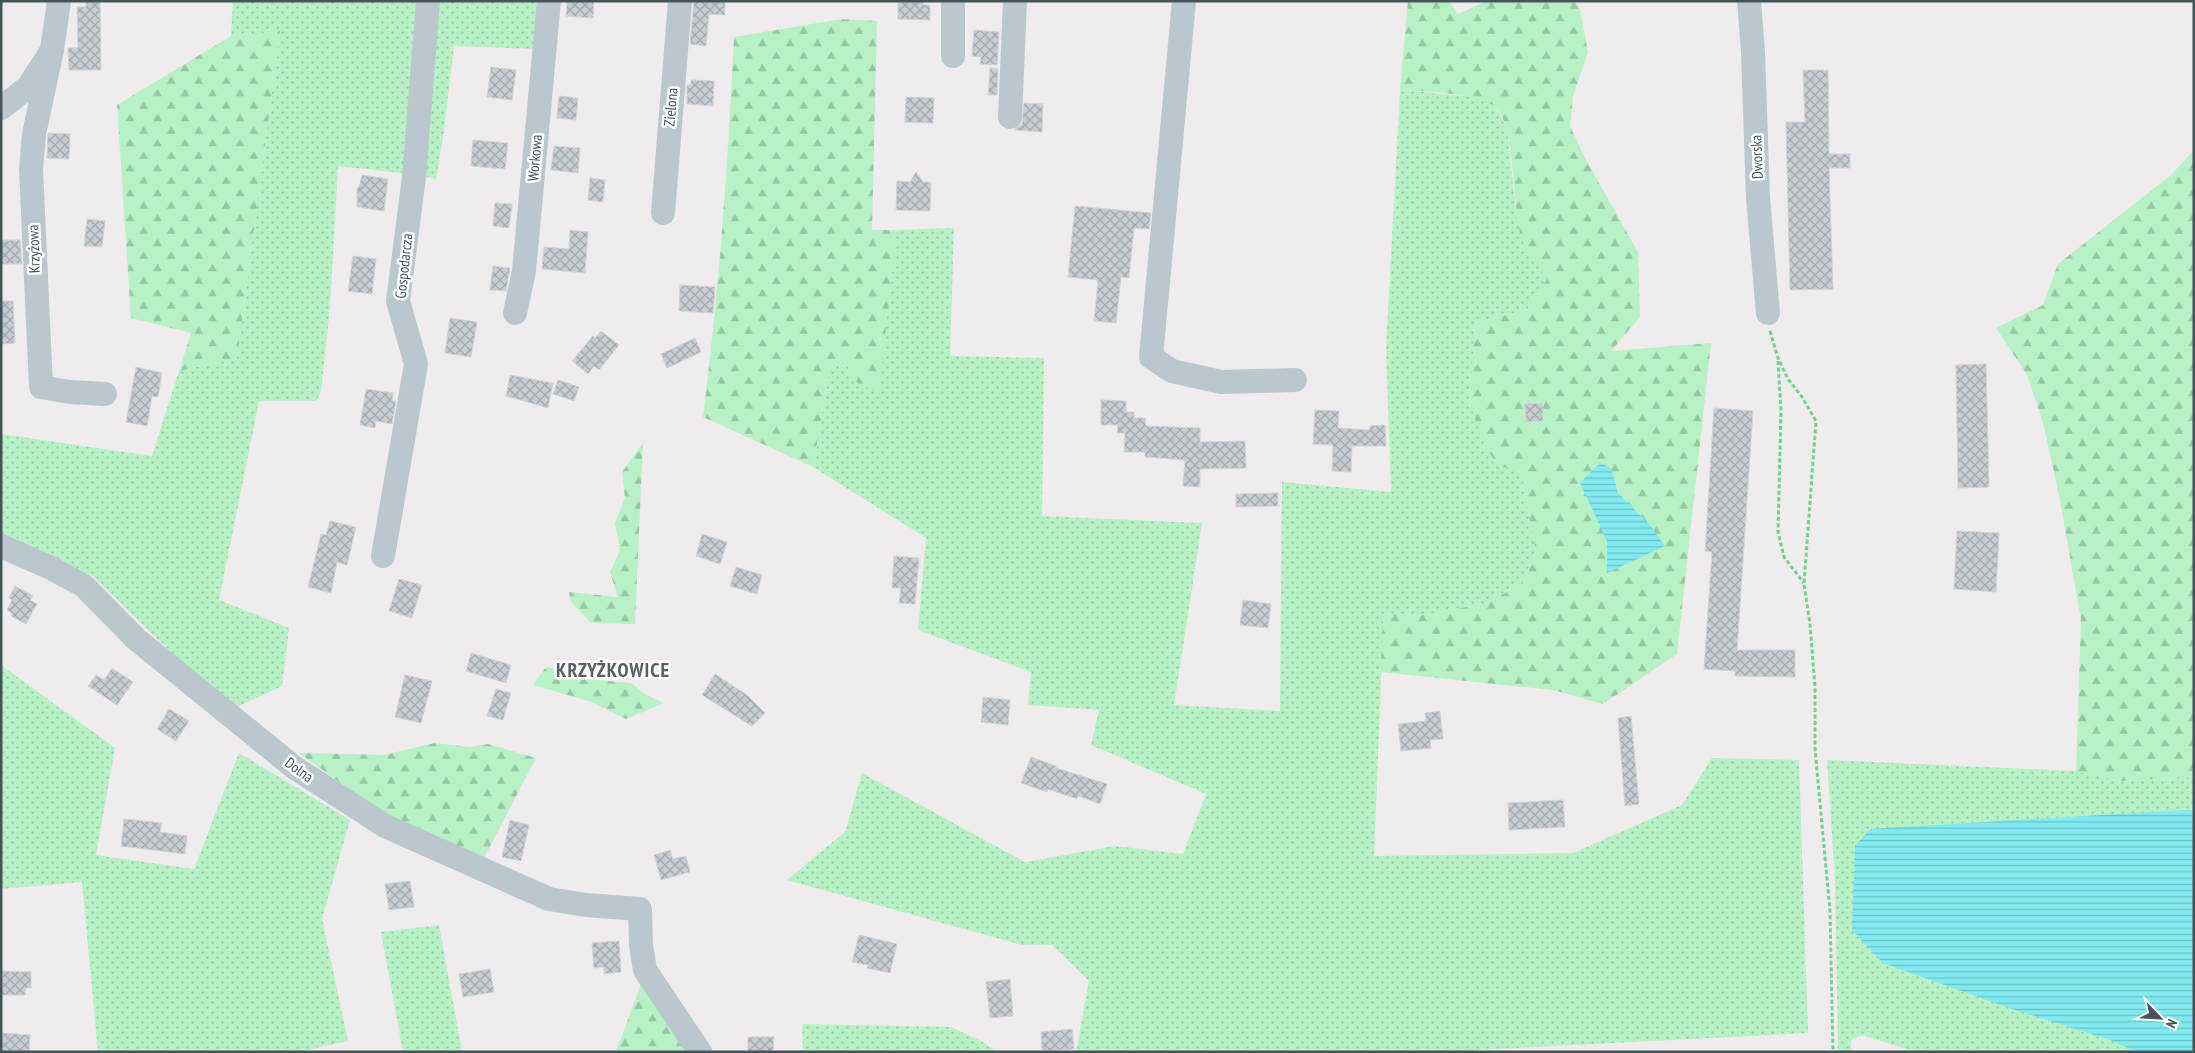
<svg xmlns="http://www.w3.org/2000/svg" width="2195" height="1053" viewBox="0 0 2195 1053" font-family="'PT Sans Narrow',sans-serif">
<style>
.grass{fill:url(#grass-dots)}
.forest{fill:url(#forest-firs)}
.water{fill:url(#water-rules)}
.building{fill:url(#building-cross-hatch);stroke:#d0d4d9}
.lines{fill:none;stroke-linecap:round;stroke-linejoin:round}
.path{stroke:#6dd191;stroke-width:3;stroke-dasharray:4 2.5;stroke-linecap:butt}
.minor{stroke:#bac7cd;stroke-width:24}
.labels{text-anchor:middle;stroke-width:5;stroke-linejoin:round;paint-order:stroke}
.street-label{font-size:15px;fill:#44545b;stroke:#fff}
.district-label{font-size:20px;font-weight:bold;letter-spacing:1px;fill:#595f62;stroke:#fff}
</style>
<defs>
<pattern id="grass-dots" width="8" height="8" patternUnits="userSpaceOnUse" patternTransform="scale(1.25)"><rect width="8" height="8" fill="#b7f1c5"/><path d="M2 2h.1M6 6h.1" fill="none" stroke="#96c6a3" stroke-width="1.8" stroke-linecap="round"/></pattern>
<pattern id="forest-firs" width="22" height="20" patternUnits="userSpaceOnUse" patternTransform="scale(1.25)"><rect width="22" height="20" fill="#b7f1c5"/><path d="M5 1l3.5 6h-7zM16 11l3.5 6h-7z" fill="#96c6a3"/></pattern>
<pattern id="water-rules" width="6" height="5" patternUnits="userSpaceOnUse" patternTransform="scale(1.25)"><rect width="6" height="5" fill="#81ebf1"/><path d="M0 2.5h6" fill="none" stroke="#6bc1c6"/></pattern>
<pattern id="building-cross-hatch" width="8" height="8" patternUnits="userSpaceOnUse" patternTransform="scale(1.25)"><rect width="8" height="8" fill="#c6ccd0"/><path d="M0 0l8 8M0 8l8-8" fill="none" stroke="#a2a8ac"/></pattern>
</defs>
<rect width="100%" height="100%" fill="#f0eced"/>
<g class="grass">
<path d="M 233,1 L 422,1 L 409,174 L 338,166 L 330,307 L 321,392 L 316,401 L 259,401 L 219,600 L 289,628 L 282,686 L 235,708 L 181,662 L 93,576 L 1,539 L 1,434 L 152,456 L 179,371 L 237,358 L 280,31 L 231,36 Z"/>
<path d="M 436,1 L 542,1 L 538,49 L 454,46 L 443,137 L 436,179 L 422,176 Z"/>
<path d="M 1400,90 L 1477,97 L 1495,105 L 1507,129 L 1516,212 L 1524,244 L 1547,279 L 1527,310 L 1475,323 L 1470,404 L 1519,469 L 1536,551 L 1525,581 L 1488,603 L 1418,616 L 1384,613 L 1384,609 L 1374,856 L 1573,853 L 1682,805 L 1712,758 L 1799,760 L 1808,1033 L 1436,1052 L 1076,1052 L 1089,981 L 1052,945 L 1022,945 L 787,880 L 845,832 L 862,773 L 1025,862 L 1115,846 L 1183,854 L 1206,794 L 1091,745 L 1099,710 L 1028,705 L 1031,672 L 918,630 L 926,538 L 813,467 L 830,366 L 845,362 L 858,384 L 895,248 L 893,230 L 954,228 L 950,356 L 1044,358 L 1042,516 L 1202,523 L 1174,705 L 1280,711 L 1282,482 L 1391,492 L 1386,349 Z"/>
<path d="M 1,665 L 115,748 L 96,855 L 194,869 L 239,753 L 350,820 L 322,919 L 348,1041 L 298,1052 L 98,1052 L 82,882 L 1,889 Z"/>
<path d="M 1827,760 L 2076,771 L 2123,781 L 2194,777 L 2194,1052 L 1916,1052 L 1862,1035 L 1851,1040 L 1851,1052 L 1838,1052 L 1835,879 Z"/>
<path d="M 439,925 L 462,1052 L 403,1052 L 381,932 Z"/>
<path d="M 802,1024 L 951,1027 L 981,1041 L 998,1052 L 803,1052 Z"/>
</g>
<g class="forest">
<path d="M 1408,1 L 1449,1 L 1458,14 L 1487,1 L 1574,1 L 1579,6 L 1588,52 L 1573,96 L 1570,126 L 1585,158 L 1638,252 L 1640,317 L 1611,351 L 1711,343 L 1677,654 L 1603,704 L 1553,690 L 1380,672 L 1384,613 L 1418,616 L 1488,603 L 1525,581 L 1536,551 L 1519,469 L 1498,467 L 1484,444 L 1470,404 L 1475,323 L 1527,310 L 1547,279 C 1540,268 1530,256 1524,244 C 1510,213 1518,122 1493,105 C 1474,92 1424,92 1400,90 Z"/>
<path d="M 842,19 L 877,21 L 872,230 L 893,230 L 895,247 L 879,392 L 858,384 L 845,362 L 830,366 L 813,467 L 703,417 C 719,291 728,164 734,37 Z"/>
<path d="M 280,31 L 237,358 L 179,371 L 191,333 L 131,318 L 117,105 L 231,36 Z"/>
<path d="M 2194,150 L 2194,777 L 2123,781 L 2076,771 L 2081,619 L 2059,495 L 2043,422 L 2027,375 L 1996,328 L 2043,305 L 2058,264 L 2171,175 Z"/>
<path d="M 643,443 L 635,624 L 591,623 L 571,602 L 569,592 L 618,597 L 610,572 L 620,551 L 615,523 L 625,498 L 622,472 Z"/>
<path d="M 546,667 L 570,672 L 586,679 L 631,683 L 645,694 L 664,703 L 626,719 L 592,702 L 533,685 Z"/>
<path d="M 435,743 L 470,747 L 488,744 L 536,758 L 484,858 L 389,818 L 299,753 L 384,755 Z"/>
<path d="M 642,981 L 687,1052 L 616,1052 Z"/>
</g>
<g class="water">
<path d="M 1600,463 L 1611,468 L 1618,493 L 1650,525 L 1665,546 L 1607,573 L 1607,541 L 1580,483 Z"/>
<path d="M 2183,810 L 2194,810 L 2194,1052 L 2137,1052 L 2110,1040 L 2012,1009 L 1883,963 L 1852,930 L 1855,846 L 1870,829 Z"/>
</g>
<g class="building">
<path d="M 86,1 L 100,1 L 101,70 L 69,70 L 68,48 L 78,48 L 77,7 L 86,7 Z"/>
<path d="M 567,1 L 594,1 L 593,18 L 566,16 Z"/>
<path d="M 694,1 L 725,1 L 725,15 L 709,14 L 706,46 L 690,44 Z"/>
<path d="M 898,1 L 924,1 L 923,5 L 930,5 L 930,20 L 898,19 Z"/>
<path d="M 974,30 L 999,32 L 997,65 L 980,64 L 981,57 L 972,56 Z"/>
<path d="M 491,67 L 516,70 L 512,100 L 487,97 Z"/>
<path d="M 990,68 L 998,69 L 997,95 L 988,95 Z"/>
<path d="M 1803,70 L 1828,70 L 1829,154 L 1850,154 L 1850,168 L 1829,168 L 1833,289 L 1790,290 L 1786,122 L 1805,122 Z"/>
<path d="M 691,80 L 714,81 L 713,106 L 687,104 L 687,85 L 691,85 Z"/>
<path d="M 559,96 L 578,98 L 576,120 L 557,118 Z"/>
<path d="M 906,97 L 934,98 L 933,123 L 905,122 Z"/>
<path d="M 1024,103 L 1043,104 L 1042,132 L 1014,130 L 1022,124 Z"/>
<path d="M 48,133 L 70,134 L 69,159 L 47,158 Z"/>
<path d="M 473,140 L 508,143 L 505,169 L 471,166 Z"/>
<path d="M 554,146 L 580,148 L 578,173 L 551,170 Z"/>
<path d="M 916,172 L 923,182 L 931,182 L 930,211 L 896,210 L 897,181 L 910,182 Z"/>
<path d="M 362,175 L 388,179 L 384,211 L 357,207 L 357,189 L 360,184 Z"/>
<path d="M 590,178 L 605,180 L 603,202 L 588,200 Z"/>
<path d="M 495,203 L 512,204 L 509,228 L 493,226 Z"/>
<path d="M 1075,206 L 1151,213 L 1149,229 L 1134,228 L 1129,278 L 1121,277 L 1116,323 L 1094,321 L 1098,280 L 1068,277 Z"/>
<path d="M 87,219 L 105,221 L 102,247 L 84,246 Z"/>
<path d="M 570,230 L 588,232 L 585,273 L 542,269 L 544,247 L 569,249 Z"/>
<path d="M 1,240 L 20,240 L 22,264 L 1,264 Z"/>
<path d="M 353,256 L 376,259 L 372,294 L 348,291 Z"/>
<path d="M 493,266 L 510,268 L 506,291 L 490,290 Z"/>
<path d="M 680,285 L 715,287 L 713,313 L 679,311 Z"/>
<path d="M 1,301 L 13,301 L 15,343 L 1,344 Z"/>
<path d="M 450,318 L 477,322 L 471,357 L 445,353 Z"/>
<path d="M 601,331 L 619,345 L 599,370 L 594,366 L 588,374 L 572,361 L 593,336 L 595,338 Z"/>
<path d="M 695,338 L 701,352 L 667,368 L 661,354 Z"/>
<path d="M 1986,364 L 1989,487 L 1958,488 L 1956,365 Z"/>
<path d="M 136,367 L 162,373 L 158,397 L 152,396 L 147,426 L 126,422 Z"/>
<path d="M 510,375 L 553,383 L 548,408 L 506,396 Z"/>
<path d="M 558,380 L 579,387 L 574,401 L 553,394 Z"/>
<path d="M 366,389 L 393,393 L 392,401 L 396,401 L 392,424 L 376,421 L 375,428 L 360,425 Z"/>
<path d="M 1101,400 L 1126,401 L 1126,412 L 1134,412 L 1134,418 L 1145,418 L 1146,426 L 1200,428 L 1200,442 L 1245,441 L 1246,468 L 1200,469 L 1200,487 L 1183,486 L 1185,460 L 1145,457 L 1145,452 L 1124,452 L 1125,433 L 1117,433 L 1118,425 L 1101,425 Z"/>
<path d="M 1542,403 L 1543,421 L 1526,422 L 1525,404 Z"/>
<path d="M 1714,408 L 1753,411 L 1737,650 L 1795,650 L 1795,677 L 1735,676 L 1735,671 L 1704,669 L 1712,552 L 1705,551 Z"/>
<path d="M 1315,410 L 1339,411 L 1338,428 L 1370,430 L 1370,426 L 1385,425 L 1386,446 L 1352,446 L 1351,472 L 1332,471 L 1333,445 L 1313,444 Z"/>
<path d="M 1278,493 L 1278,506 L 1236,507 L 1236,494 Z"/>
<path d="M 330,521 L 356,527 L 347,565 L 337,562 L 331,593 L 308,587 L 321,534 L 326,535 Z"/>
<path d="M 1957,531 L 1999,533 L 1996,592 L 1954,589 Z"/>
<path d="M 702,534 L 727,542 L 720,564 L 696,556 Z"/>
<path d="M 894,556 L 919,558 L 915,604 L 899,603 L 901,588 L 892,588 Z"/>
<path d="M 736,567 L 762,575 L 757,594 L 730,586 Z"/>
<path d="M 399,579 L 422,585 L 412,618 L 389,611 Z"/>
<path d="M 15,586 L 33,596 L 30,600 L 37,604 L 26,624 L 11,616 L 12,613 L 7,610 L 12,600 L 9,598 Z"/>
<path d="M 1243,600 L 1271,604 L 1268,628 L 1240,625 Z"/>
<path d="M 471,653 L 511,665 L 506,683 L 466,671 Z"/>
<path d="M 112,668 L 133,682 L 117,705 L 88,686 L 96,675 L 104,680 Z"/>
<path d="M 715,674 L 747,695 L 765,713 L 752,726 L 702,695 Z"/>
<path d="M 405,675 L 432,681 L 421,723 L 395,717 Z"/>
<path d="M 496,689 L 511,693 L 503,720 L 487,716 Z"/>
<path d="M 983,697 L 1010,700 L 1008,725 L 981,722 Z"/>
<path d="M 169,709 L 189,721 L 176,741 L 157,729 Z"/>
<path d="M 1440,711 L 1443,739 L 1430,740 L 1431,748 L 1401,751 L 1398,724 L 1426,721 L 1425,713 Z"/>
<path d="M 1631,716 L 1639,804 L 1625,806 L 1618,718 Z"/>
<path d="M 1031,757 L 1056,766 L 1056,768 L 1107,784 L 1100,804 L 1078,796 L 1077,799 L 1048,789 L 1047,792 L 1021,783 Z"/>
<path d="M 1563,800 L 1565,827 L 1509,830 L 1508,803 Z"/>
<path d="M 124,819 L 162,823 L 160,832 L 187,836 L 185,854 L 121,846 Z"/>
<path d="M 510,820 L 529,825 L 521,861 L 502,857 Z"/>
<path d="M 670,850 L 673,859 L 686,856 L 690,872 L 661,880 L 654,855 Z"/>
<path d="M 410,881 L 414,907 L 389,910 L 385,884 Z"/>
<path d="M 859,935 L 897,944 L 890,973 L 867,968 L 868,965 L 852,962 Z"/>
<path d="M 619,941 L 621,972 L 604,974 L 604,967 L 594,968 L 592,943 Z"/>
<path d="M 490,969 L 494,992 L 463,997 L 459,974 Z"/>
<path d="M 3,971 L 31,972 L 31,988 L 26,988 L 25,995 L 2,995 Z"/>
<path d="M 1010,979 L 1013,1016 L 990,1018 L 986,982 Z"/>
<path d="M 1072,1029 L 1074,1049 L 1042,1051 L 1041,1032 Z"/>
<path d="M 3,1033 L 30,1035 L 29,1052 L 2,1052 Z"/>
<path d="M 748,1037 L 774,1037 L 773,1052 L 748,1052 Z"/>
</g>
<g class="lines">
<g class="path">
<path d="M 1770,331 L 1778,358 L 1788,379 L 1802,397 L 1816,421 L 1804,584 L 1810,624 L 1815,687 L 1815,749 L 1830,911 L 1833,1052"/>
<path d="M 1778,361 L 1781,411 L 1778,532 L 1784,557 L 1804,583"/>
</g>
<g class="minor">
<path d="M 1184,1 L 1151,357 L 1172,371 L 1221,382 L 1295,380"/>
<path d="M 1749,1 L 1753,52 L 1758,198 L 1768,313"/>
<path d="M 52,50 L 34,134 L 31,169 L 41,387 L 69,392 L 105,394"/>
<path d="M 953,56 L 953,1"/>
<path d="M 1,108 L 28,87 L 52,50 L 59,1"/>
<path d="M 1010,117 L 1015,1"/>
<path d="M 663,213 L 680,1"/>
<path d="M 515,313 L 524,271 L 549,1"/>
<path d="M 1,546 L 51,568 L 84,586 L 136,639 L 295,768 L 385,826 L 549,899 L 586,905 L 640,909 L 641,945 L 645,970 L 700,1052"/>
<path d="M 383,556 L 416,364 L 398,301 L 414,177 L 428,1"/>
</g>
</g>
<g class="labels">
<g class="street-label">
<text transform="translate(671 107) rotate(-85)" y="5">Zielona</text>
<text transform="translate(1757 157) rotate(-92)" y="5">Dworska</text>
<text transform="translate(535 158) rotate(-85)" y="5">Workowa</text>
<text transform="translate(34 249) rotate(-92)" y="5">Krzyżowa</text>
<text transform="translate(404 266) rotate(-84)" y="5">Gospodarcza</text>
<text transform="translate(299 770) rotate(36)" y="5">Dolna</text>
</g>
<g class="district-label">
<text x="613" y="677">KRZYŻKOWICE</text>
</g>
</g>
<rect width="2195" height="1053" fill="none" stroke="#44545b" stroke-width="5"/>
<g transform="translate(2160 1018) rotate(115)" stroke="#ffffff" stroke-width="4" paint-order="stroke">
<path d="M0-4L9 19L0 12L-9 19Z" fill="#44545b"/>
<text y="-8" font-size="14" font-weight="bold" text-anchor="middle" fill="#44545b">N</text>
</g>
</svg>
